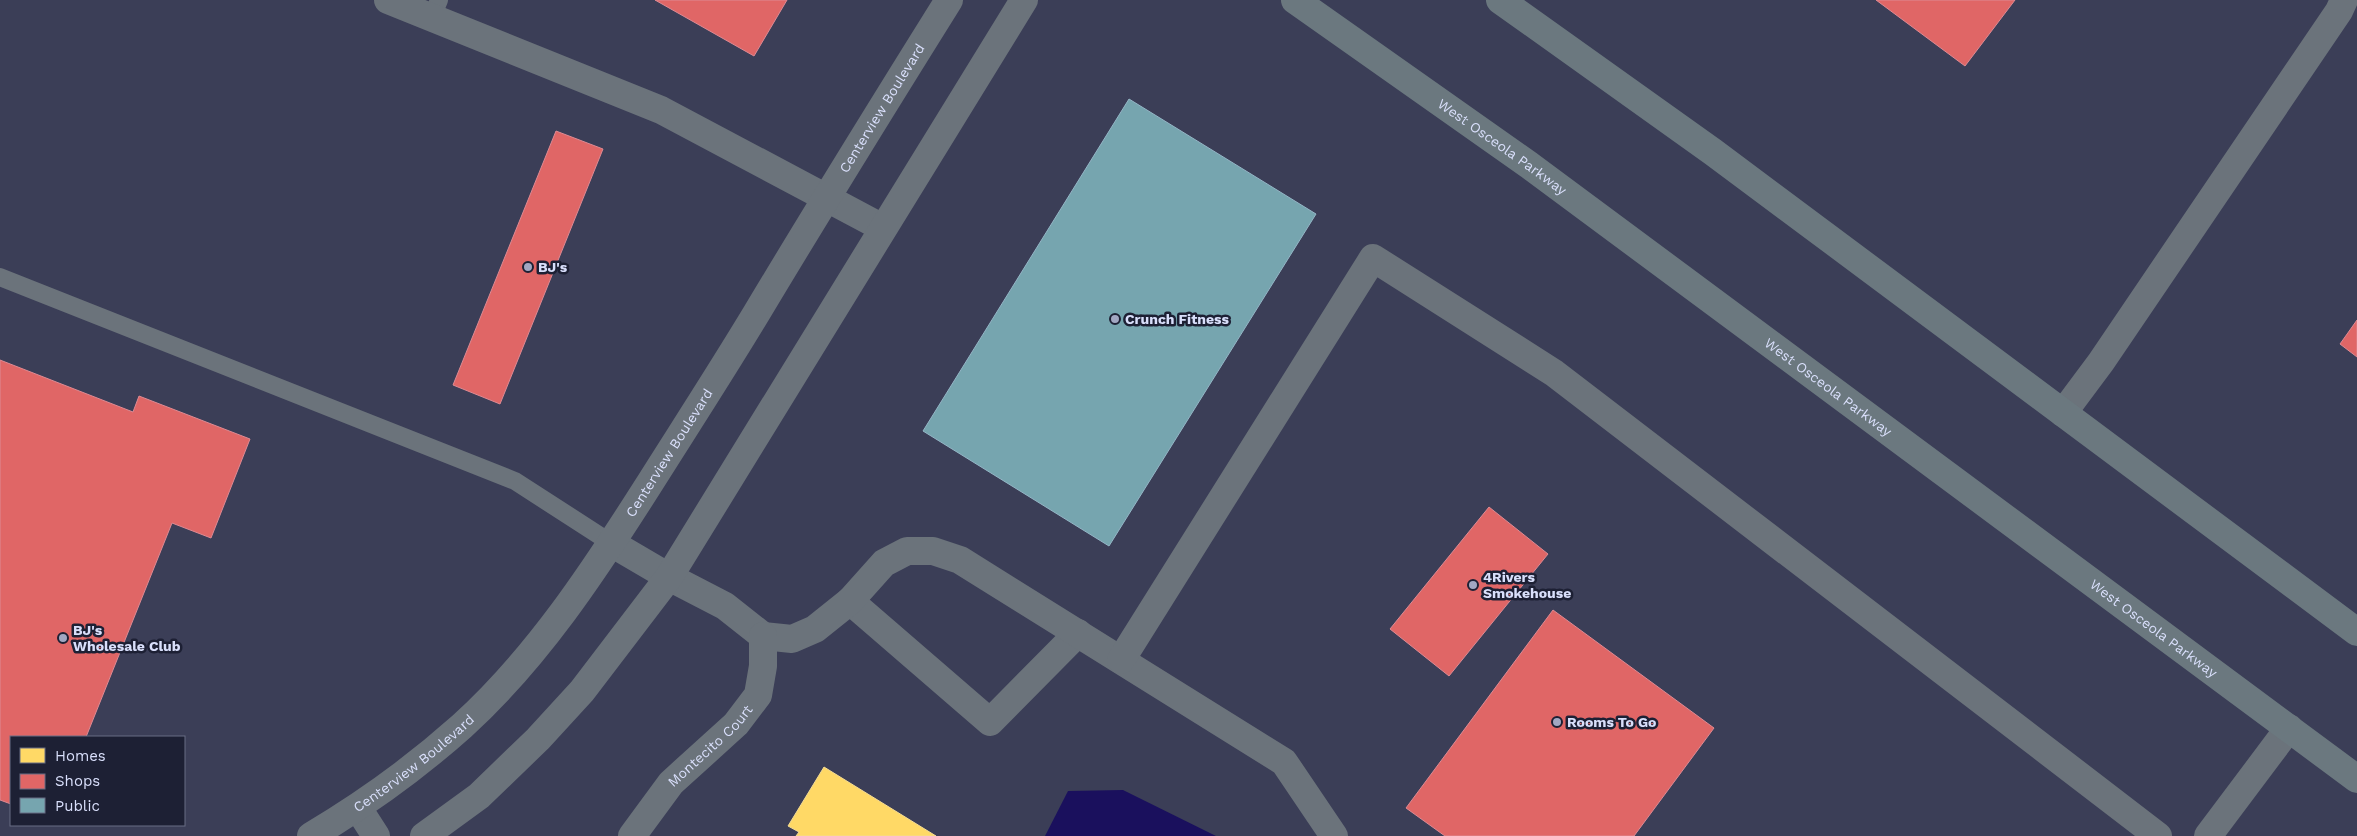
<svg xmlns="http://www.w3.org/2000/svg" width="2357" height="836" viewBox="0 0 2357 836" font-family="'Work Sans',sans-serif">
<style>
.water{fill:#1a105d}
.homes{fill:#ffd966;stroke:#f4db93}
.shops{fill:#e06666;stroke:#de8a93}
.public{fill:#76a5af;stroke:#94b6c6}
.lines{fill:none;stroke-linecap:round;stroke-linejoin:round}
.service{stroke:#6b737b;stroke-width:18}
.minor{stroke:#6b737b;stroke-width:28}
.tertiary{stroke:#6b737b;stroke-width:28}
.primary{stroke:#6b787f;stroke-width:28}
.poi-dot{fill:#a2a7c2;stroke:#1d2034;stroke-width:2}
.labels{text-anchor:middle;stroke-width:5;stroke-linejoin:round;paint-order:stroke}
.street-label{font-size:14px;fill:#d9dffb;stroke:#1d2034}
.poi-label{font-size:14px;font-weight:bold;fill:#d9dffb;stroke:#1d2034;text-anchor:start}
</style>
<rect width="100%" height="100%" fill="#3b3e57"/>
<path class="water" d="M 1123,790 L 1216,836 L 1045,836 L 1068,791 Z"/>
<path class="homes" d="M 824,767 L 936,836 L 796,836 L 799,832 L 788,826 Z"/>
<g class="shops">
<path d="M 655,0 L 787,0 L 754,56 Z"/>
<path d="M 1876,0 L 2015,0 L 1965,66 Z"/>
<path d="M 556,131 L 603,149 L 500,404 L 453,385 Z"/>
<path d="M 2357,320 L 2357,357 L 2340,344 Z"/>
<path d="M 0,360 L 133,412 L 139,396 L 250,439 L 211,538 L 172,523 L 86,737 L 11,737 L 11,804 L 0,800 Z"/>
<path d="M 1489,507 L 1548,554 L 1449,676 L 1390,629 Z"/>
<path d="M 1553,610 L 1714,728 L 1634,836 L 1445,836 L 1406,808 Z"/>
</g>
<path class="public" d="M 1129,99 L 1316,214 L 1109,546 L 923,431 Z"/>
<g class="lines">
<g class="service">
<path d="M 432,17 L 439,0"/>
<path d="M 0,277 L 515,481 L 611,543"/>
</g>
<g class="minor">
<path d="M 388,0 L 661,110 L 883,228"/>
<path d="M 2063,413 L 2101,362 L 2339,11 L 2344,0"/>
<path d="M 611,543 L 669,577 L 725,606 L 763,636"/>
<path d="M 850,601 L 990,722 L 1078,633"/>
<path d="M 763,636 L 792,639 L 815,629 L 850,601 L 884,563 L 907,551 L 933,551 L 960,560 L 1284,762 L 1334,836"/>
<path d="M 1121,660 L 1373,258 L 1554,373 L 2158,836"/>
<path d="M 358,808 L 376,836"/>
<path id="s1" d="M 632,836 L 671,783 L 736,724 L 758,695 L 763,666 L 763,636"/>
<path d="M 2208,836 L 2289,728"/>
</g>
<g class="tertiary">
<path id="s2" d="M 311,836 C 365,804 415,768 462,726 C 537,658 594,571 648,486 C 684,429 721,372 756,314 C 819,209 884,104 949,0"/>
<path d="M 424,836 L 479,796 L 538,739 L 582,691 L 669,577 L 1024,0"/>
</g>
<g class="primary">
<path id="s3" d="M 1295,0 L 1529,165 L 2357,779"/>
<path d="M 1500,0 L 1713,152 L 2357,632"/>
</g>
</g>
<g class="poi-dot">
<circle cx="528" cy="267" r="5"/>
<circle cx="1115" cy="319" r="5"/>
<circle cx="1473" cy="585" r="5"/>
<circle cx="63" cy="638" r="5"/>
<circle cx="1557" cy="722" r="5"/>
</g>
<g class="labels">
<g class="street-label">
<text dy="5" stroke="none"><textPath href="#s2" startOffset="936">Centerview Boulevard</textPath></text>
<text dy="5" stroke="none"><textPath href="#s3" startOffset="254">West Osceola Parkway</textPath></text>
<text dy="5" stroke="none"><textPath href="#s3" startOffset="659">West Osceola Parkway</textPath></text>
<text dy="5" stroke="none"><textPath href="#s2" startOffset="531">Centerview Boulevard</textPath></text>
<text dy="5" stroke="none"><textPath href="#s3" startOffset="1064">West Osceola Parkway</textPath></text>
<text dy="5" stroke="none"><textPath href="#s1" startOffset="120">Montecito Court</textPath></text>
<text dy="5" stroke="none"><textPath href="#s2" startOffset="126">Centerview Boulevard</textPath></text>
</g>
<g class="poi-label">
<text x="538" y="272">BJ's</text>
<text x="1125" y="324">Crunch Fitness</text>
<text x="1483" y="582">4Rivers<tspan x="1483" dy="16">Smokehouse</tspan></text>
<text x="73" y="635">BJ's<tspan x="73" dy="16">Wholesale Club</tspan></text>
<text x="1567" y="727">Rooms To Go</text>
</g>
</g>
<rect x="10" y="736" width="175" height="90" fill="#1d2034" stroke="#686c84"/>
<rect x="20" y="748" width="25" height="15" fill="#ffd966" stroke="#686c84"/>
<text x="55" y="761" font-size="15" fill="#d9dffb">Homes</text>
<rect x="20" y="774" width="25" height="15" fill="#e06666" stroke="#686c84"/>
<text x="55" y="786" font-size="15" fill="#d9dffb">Shops</text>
<rect x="20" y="798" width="25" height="15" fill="#76a5af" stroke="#686c84"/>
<text x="55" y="811" font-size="15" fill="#d9dffb">Public</text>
</svg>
